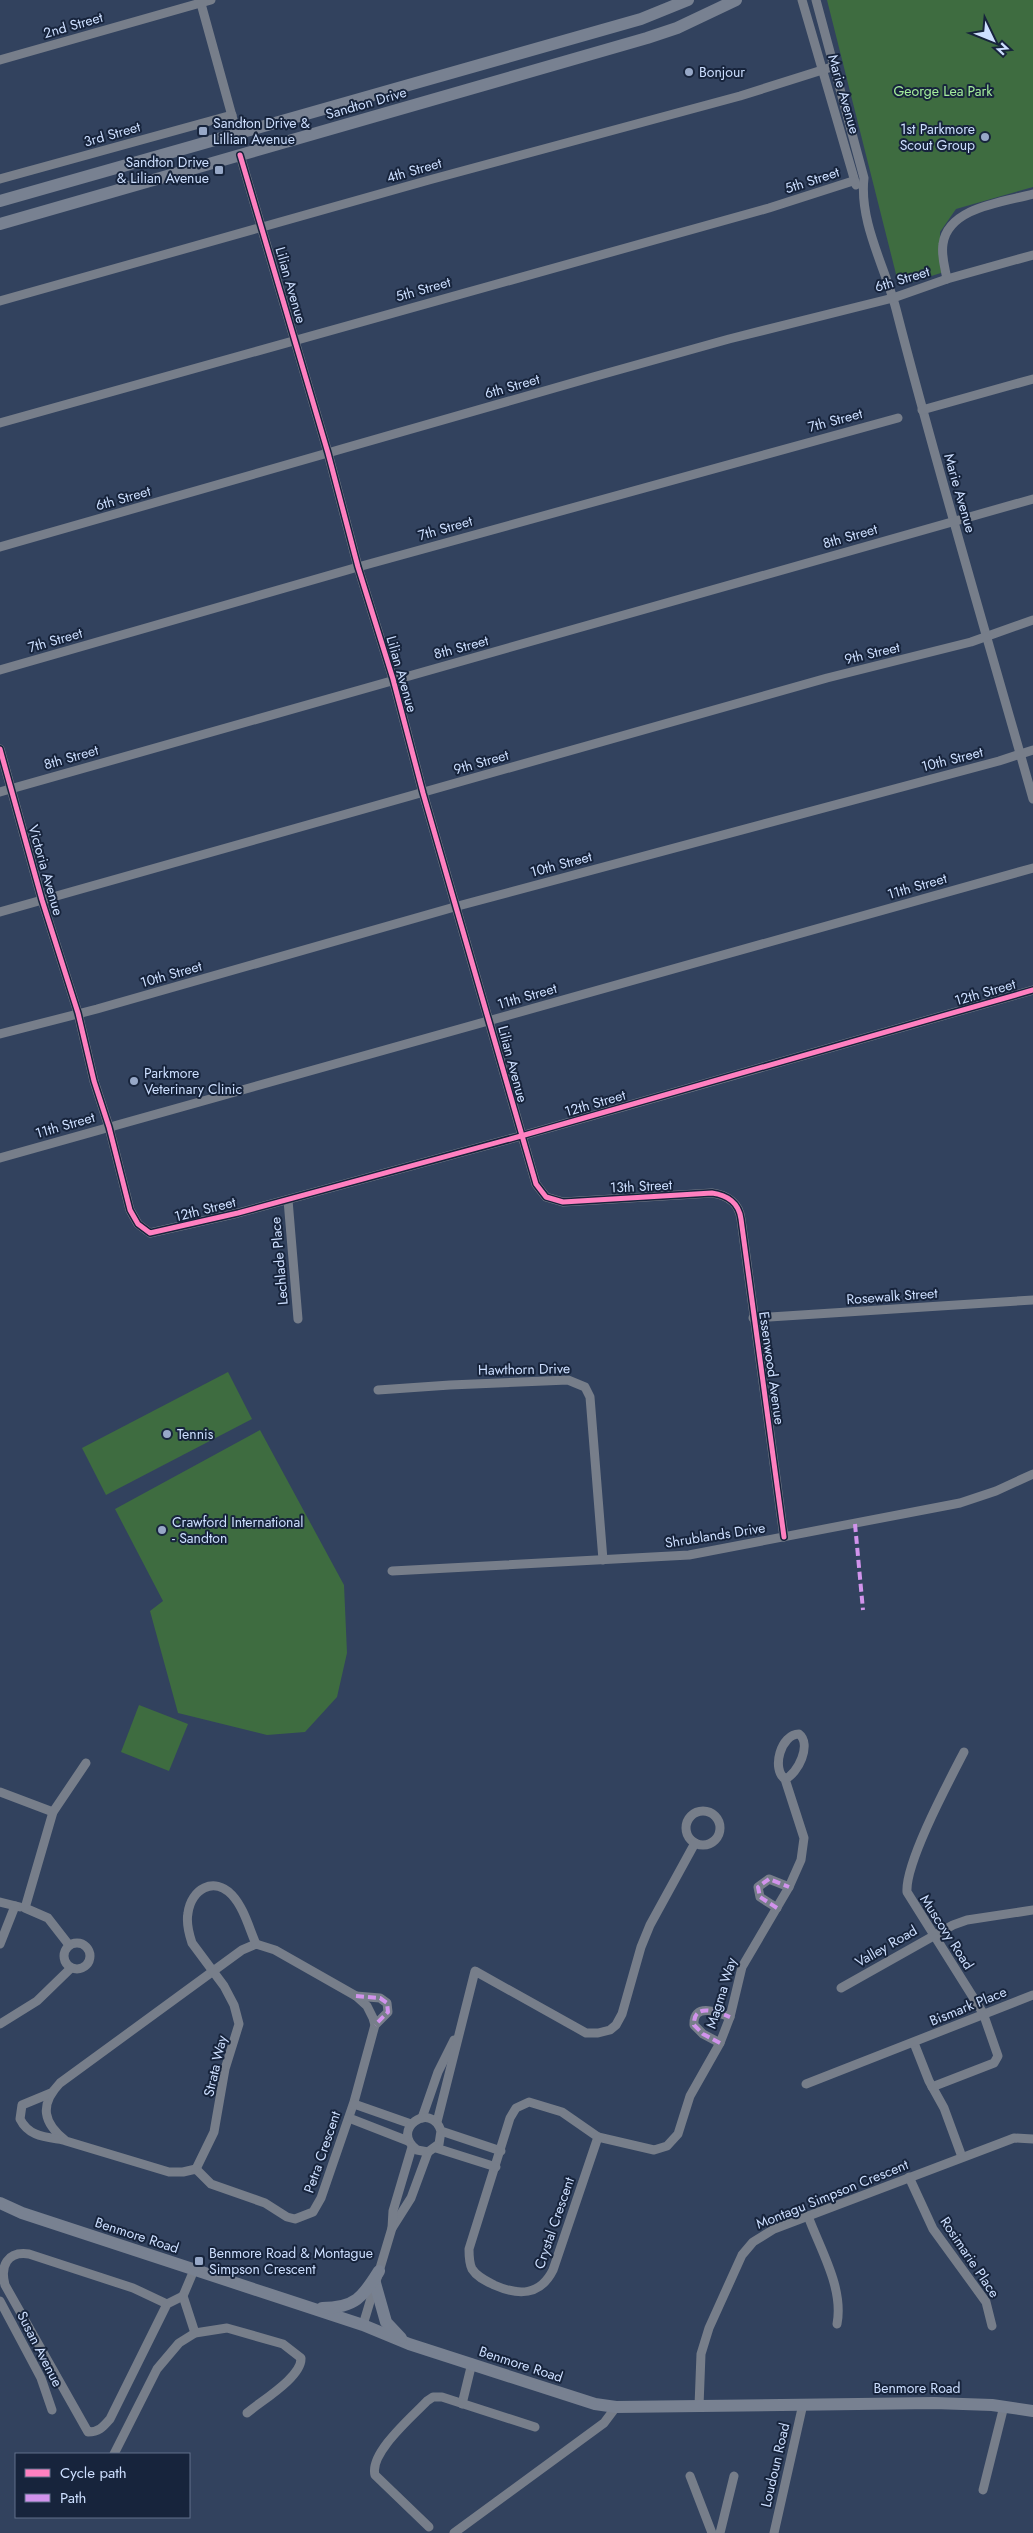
<svg xmlns="http://www.w3.org/2000/svg" width="1033" height="2533" viewBox="0 0 1033 2533" font-family="Jost,sans-serif">
<style>
.green{fill:#3e6c40}
.lines{fill:none;stroke-linecap:round;stroke-linejoin:round}
.street{stroke:#777e8a;stroke-width:9}
.secondary{stroke:#788191;stroke-width:12}
.quiet{stroke:#d193ec;stroke-width:4;stroke-dasharray:8 4;stroke-linecap:butt}
.cycleway-casing{stroke:#17243c;stroke-width:8}
.cycleway{stroke:#ff80c0;stroke-width:5}
.poi-dot{fill:#97a8c7;stroke:#17243c;stroke-width:2}
.labels{text-anchor:middle;stroke-width:4;stroke-linejoin:round;paint-order:stroke}
.street-label{font-size:14px;fill:#cddfff;stroke:#17243c}
.poi-label{font-size:14px;fill:#cddfff;stroke:#17243c;text-anchor:start}
.park-label{font-size:14px;fill:#a4ed9b;stroke:#17243c}
</style>
<rect width="100%" height="100%" fill="#32425e"/>
<g class="green">
<path d="M 827,0 L 1033,0 L 1033,187 L 956,209 L 940,232 L 941,273 L 899,286 Z"/>
<path d="M 228,1372 L 252,1419 L 106,1495 L 82,1448 Z"/>
<path d="M 260,1430 L 344,1585 L 347,1653 L 337,1697 L 305,1732 L 267,1735 L 178,1713 L 150,1611 L 163,1601 L 115,1509 Z"/>
<path d="M 139,1705 L 188,1724 L 169,1771 L 121,1752 Z"/>
</g>
<g class="lines">
<g class="street">
<path d="M 200,0 L 237,134"/>
<path d="M 802,0 L 856,185"/>
<path d="M 816,0 L 864,178 C 859,222 885,267 896,309 C 938,473 987,636 1033,799"/>
<path d="M 0,60 L 211,0"/>
<path d="M 240,155 L 328,453 L 358,567 L 393,679 L 423,793 L 536,1184 L 546,1197 L 563,1202 L 712,1193 C 727,1195 739,1203 741,1219 L 784,1537"/>
<path d="M 0,179 L 232,115"/>
<path d="M 947,279 C 945,268 941,256 943,244 C 948,207 1004,202 1033,194"/>
<path d="M 0,301 L 429,180 L 740,96 L 835,66"/>
<path d="M 922,410 L 1033,379"/>
<path d="M 0,423 L 769,208 L 853,181"/>
<path d="M 0,547 L 593,377 L 729,339 L 893,298 L 947,279 L 1033,255"/>
<path d="M 0,670 L 358,567 L 898,418"/>
<path d="M 0,749 L 42,900 L 78,1013 L 94,1081 L 109,1127 L 130,1210 L 138,1224 L 150,1233 L 238,1213 L 521,1136 L 1033,990"/>
<path d="M 0,792 L 1033,499"/>
<path d="M 0,912 L 827,678 L 971,642 L 1033,620"/>
<path d="M 0,1034 L 97,1009 L 458,906 L 999,761 L 1033,750"/>
<path d="M 0,1158 L 1033,868"/>
<path d="M 288,1200 L 298,1319"/>
<path d="M 753,1318 L 1033,1300"/>
<path d="M 378,1390 L 450,1385 L 568,1380 L 585,1387 L 590,1397 L 603,1560"/>
<path d="M 392,1571 L 689,1555 L 960,1503 L 996,1491 L 1033,1474"/>
<path d="M 0,1792 L 53,1812"/>
<circle cx="703" cy="1828" r="17"/>
<path d="M 0,1902 L 20,1907"/>
<path d="M 777,1908 L 760,1897 L 758,1887 L 769,1879 L 789,1887"/>
<circle cx="77" cy="1956" r="13"/>
<path d="M 0,1944 L 15,1906"/>
<path d="M 256,1944 L 275,1950 L 356,1996 L 367,2006 L 373,2018 L 375,2025 L 354,2102 L 321,2198 L 313,2212 L 295,2219 L 287,2217 L 265,2203 L 211,2184 L 196,2169 L 183,2172 L 169,2172 L 66,2141 C 43,2123 39,2105 60,2083 L 242,1950 Z"/>
<path d="M 69,1945 L 48,1918 L 25,1908 L 53,1812 L 86,1763"/>
<path d="M 841,1988 L 953,1925 L 967,1920 L 1033,1910"/>
<path d="M 356,1996 L 380,1998 L 387,2003 L 388,2012 L 375,2025"/>
<path d="M 0,2024 L 37,2001 L 71,1968"/>
<path d="M 720,2043 L 703,2034 L 694,2025 C 693,2002 717,2012 730,2017"/>
<path d="M 914,2043 L 929,2081 L 944,2108 L 962,2157"/>
<path d="M 806,2084 L 1033,1995"/>
<path d="M 932,2087 L 994,2063 L 998,2056 L 983,2013 L 907,1892 C 905,1863 949,1781 964,1752"/>
<path d="M 51,2093 L 22,2105 L 20,2119 C 29,2137 46,2137 63,2140"/>
<path d="M 529,2102 L 562,2112 L 598,2137 L 553,2270 C 540,2296 519,2296 494,2285 C 486,2281 477,2277 472,2269 C 469,2263 469,2256 469,2249 L 510,2118 L 516,2108 Z"/>
<path d="M 354,2104 L 411,2124"/>
<path d="M 349,2118 L 408,2141"/>
<path d="M 422,2118 L 438,2072 L 454,2040"/>
<path d="M 437,2122 L 475,1971 L 586,2033 L 598,2033 L 610,2030 L 616,2025 L 622,2014 L 641,1947 L 650,1925 L 695,1843"/>
<path d="M 441,2131 L 439,2144 L 428,2152 L 417,2150 C 389,2130 431,2100 441,2131 L 501,2151"/>
<path d="M 598,2137 L 654,2150 L 667,2146 L 678,2134 L 690,2096 L 720,2043 L 730,2017 L 742,1967 L 789,1887 L 801,1860 L 804,1838 L 785,1779 C 771,1769 781,1734 799,1734 C 812,1744 798,1774 785,1779"/>
<path d="M 436,2148 L 496,2167"/>
<path d="M 196,2169 L 214,2132 L 225,2069 L 239,2024 L 234,2005 L 224,1986 L 192,1943 C 189,1934 186,1923 188,1913 C 191,1889 214,1876 232,1895 C 244,1908 249,1928 256,1944"/>
<path d="M 909,2177 L 933,2229 L 986,2302 L 992,2326"/>
<path d="M 808,2216 C 820,2249 844,2288 837,2324"/>
<path d="M 392,2228 L 411,2198 L 428,2152"/>
<path d="M 194,2270 L 183,2296 L 195,2333"/>
<path d="M 0,2301 L 41,2378 L 52,2410"/>
<path d="M 167,2304 L 133,2288 L 29,2254 C 7,2251 0,2266 5,2285 L 88,2432 C 99,2432 103,2427 110,2419 L 167,2304 L 183,2296"/>
<path d="M 363,2325 L 392,2228 L 393,2211 L 412,2147"/>
<path d="M 462,2404 L 472,2363"/>
<path d="M 699,2406 L 701,2354 L 709,2328 L 742,2255 L 753,2242 L 774,2229 L 1001,2143 L 1014,2138 L 1033,2139"/>
<path d="M 114,2454 L 157,2369 L 179,2343 L 195,2333 L 227,2328 L 283,2344 L 301,2358 C 302,2377 261,2401 247,2413"/>
<path d="M 690,2476 L 712,2533"/>
<path d="M 983,2490 L 1004,2406"/>
<path d="M 429,2527 L 375,2475 C 369,2453 413,2416 427,2401 L 433,2397 L 442,2397 L 535,2427"/>
<path d="M 454,2533 L 604,2423 L 616,2407"/>
<path d="M 720,2533 L 734,2476"/>
<path d="M 774,2533 L 803,2404"/>
</g>
<g class="secondary">
<path d="M 0,201 L 641,19 L 688,0"/>
<path d="M 0,224 L 647,38 L 677,28 L 736,0"/>
<path d="M 0,2203 L 22,2213 L 363,2325 L 409,2344 L 595,2404 L 616,2407 L 934,2403 L 992,2405 L 1033,2411"/>
<path d="M 375,2283 L 386,2322 L 401,2338"/>
<path d="M 322,2308 C 355,2308 363,2297 379,2271"/>
</g>
<g class="quiet">
<path d="M 855,1524 L 863,1610"/>
<path d="M 777,1908 L 760,1897 L 758,1887 L 769,1879 L 789,1887"/>
<path d="M 356,1996 L 380,1998 L 387,2003 L 388,2012 L 375,2025"/>
<path d="M 720,2043 L 703,2034 L 694,2025 C 693,2002 717,2012 730,2017"/>
</g>
<g class="cycleway-casing">
<g id="cycleway">
<path d="M 240,155 L 328,453 L 358,567 L 393,679 L 423,793 L 536,1184 L 546,1197 L 563,1202 L 712,1193 C 727,1195 739,1203 741,1219 L 784,1537"/>
<path d="M 0,749 L 42,900 L 78,1013 L 94,1081 L 109,1127 L 130,1210 L 138,1224 L 150,1233 L 238,1213 L 521,1136 L 1033,990"/>
</g>
</g>
<use href="#cycleway" class="cycleway"/>
</g>
<g class="poi-dot">
<circle cx="689" cy="72" r="5"/>
<rect x="198" y="126" width="10" height="10" rx="2.5"/>
<circle cx="985" cy="137" r="5"/>
<rect x="214" y="165" width="10" height="10" rx="2.5"/>
<circle cx="134" cy="1081" r="5"/>
<circle cx="167" cy="1434" r="5"/>
<circle cx="162" cy="1530" r="5"/>
<rect x="194" y="2256" width="10" height="10" rx="2.5"/>
</g>
<g class="labels">
<g class="street-label">
<text transform="translate(73 25) rotate(-16)" y="5">2nd Street</text>
<text transform="translate(844 94) rotate(74)" y="5">Marie Avenue</text>
<text transform="translate(366 103) rotate(-16)" y="5">Sandton Drive</text>
<text transform="translate(112 134) rotate(-16)" y="5">3rd Street</text>
<text transform="translate(414 170) rotate(-16)" y="5">4th Street</text>
<text transform="translate(812 180) rotate(-18)" y="5">5th Street</text>
<text transform="translate(902 279) rotate(-17)" y="5">6th Street</text>
<text transform="translate(291 285) rotate(74)" y="5">Lilian Avenue</text>
<text transform="translate(423 289) rotate(-16)" y="5">5th Street</text>
<text transform="translate(512 386) rotate(-16)" y="5">6th Street</text>
<text transform="translate(835 420) rotate(-15)" y="5">7th Street</text>
<text transform="translate(960 493) rotate(74)" y="5">Marie Avenue</text>
<text transform="translate(123 498) rotate(-16)" y="5">6th Street</text>
<text transform="translate(445 528) rotate(-16)" y="5">7th Street</text>
<text transform="translate(850 536) rotate(-16)" y="5">8th Street</text>
<text transform="translate(55 640) rotate(-16)" y="5">7th Street</text>
<text transform="translate(461 647) rotate(-15)" y="5">8th Street</text>
<text transform="translate(872 653) rotate(-13)" y="5">9th Street</text>
<text transform="translate(402 674) rotate(74)" y="5">Lilian Avenue</text>
<text transform="translate(71 757) rotate(-16)" y="5">8th Street</text>
<text transform="translate(952 759) rotate(-14)" y="5">10th Street</text>
<text transform="translate(481 762) rotate(-16)" y="5">9th Street</text>
<text transform="translate(561 864) rotate(-15)" y="5">10th Street</text>
<text transform="translate(46 870) rotate(74)" y="5">Victoria Avenue</text>
<text transform="translate(917 886) rotate(-16)" y="5">11th Street</text>
<text transform="translate(171 974) rotate(-16)" y="5">10th Street</text>
<text transform="translate(985 992) rotate(-16)" y="5">12th Street</text>
<text transform="translate(527 996) rotate(-16)" y="5">11th Street</text>
<text transform="translate(513 1064) rotate(75)" y="5">Lilian Avenue</text>
<text transform="translate(595 1103) rotate(-16)" y="5">12th Street</text>
<text transform="translate(65 1125) rotate(-16)" y="5">11th Street</text>
<text transform="translate(641 1186) rotate(-3)" y="5">13th Street</text>
<text transform="translate(205 1209) rotate(-14)" y="5">12th Street</text>
<text transform="translate(279 1261) rotate(-95)" y="5">Lechlade Place</text>
<text transform="translate(892 1296) rotate(-4)" y="5">Rosewalk Street</text>
<text transform="translate(772 1368) rotate(82)" y="5">Essenwood Avenue</text>
<text transform="translate(524 1369) rotate(-1)" y="5">Hawthorn Drive</text>
<text transform="translate(715 1535) rotate(-9)" y="5">Shrublands Drive</text>
<text transform="translate(947 1932) rotate(57)" y="5">Muscovy Road</text>
<text transform="translate(886 1946) rotate(-30)" y="5">Valley Road</text>
<text transform="translate(721 1993) rotate(-73)" y="5">Magma Way</text>
<text transform="translate(968 2006) rotate(-22)" y="5">Bismark Place</text>
<text transform="translate(215 2066) rotate(-77)" y="5">Strata Way</text>
<text transform="translate(322 2152) rotate(-71)" y="5">Petra Crescent</text>
<text transform="translate(832 2194) rotate(-22)" y="5">Montagu Simpson Crescent</text>
<text transform="translate(554 2223) rotate(-71)" y="5">Crystal Crescent</text>
<text transform="translate(137 2235) rotate(18)" y="5">Benmore Road</text>
<text transform="translate(970 2257) rotate(56)" y="5">Rosimarie Place</text>
<text transform="translate(40 2349) rotate(63)" y="5">Susan Avenue</text>
<text transform="translate(521 2364) rotate(18)" y="5">Benmore Road</text>
<text x="917" y="2393">Benmore Road</text>
<text transform="translate(775 2465) rotate(-77)" y="5">Loudoun Road</text>
</g>
<g class="poi-label">
<text x="699" y="77">Bonjour</text>
<text x="213" y="128">Sandton Drive &amp;<tspan x="213" dy="16">Lillian Avenue</tspan></text>
<text x="975" y="134" text-anchor="end">1st Parkmore<tspan x="975" dy="16">Scout Group</tspan></text>
<text x="209" y="167" text-anchor="end">Sandton Drive<tspan x="209" dy="16">&amp; Lilian Avenue</tspan></text>
<text x="144" y="1078">Parkmore<tspan x="144" dy="16">Veterinary Clinic</tspan></text>
<text x="177" y="1439">Tennis</text>
<text x="172" y="1527">Crawford International<tspan x="172" dy="16">- Sandton</tspan></text>
<text x="209" y="2258">Benmore Road &amp; Montague<tspan x="209" dy="16">Simpson Crescent</tspan></text>
</g>
<g class="park-label">
<text x="943" y="96">George Lea Park</text>
</g>
</g>
<rect x="15" y="2453" width="175" height="65" fill="#17243c" stroke="#606f8a"/>
<rect x="25" y="2469" width="25" height="8" fill="#ff80c0" stroke="#606f8a"/>
<text x="60" y="2478" font-size="15" fill="#cddfff">Cycle path</text>
<rect x="25" y="2494" width="25" height="8" fill="#d193ec" stroke="#606f8a"/>
<text x="60" y="2503" font-size="15" fill="#cddfff">Path</text>
<g transform="translate(993 40) rotate(133)" stroke="#17243c" stroke-width="4" paint-order="stroke">
<path d="M0-4L9 19L0 12L-9 19Z" fill="#cddfff"/>
<text y="-8" font-size="14" font-weight="bold" text-anchor="middle" fill="#cddfff">N</text>
</g>
</svg>
